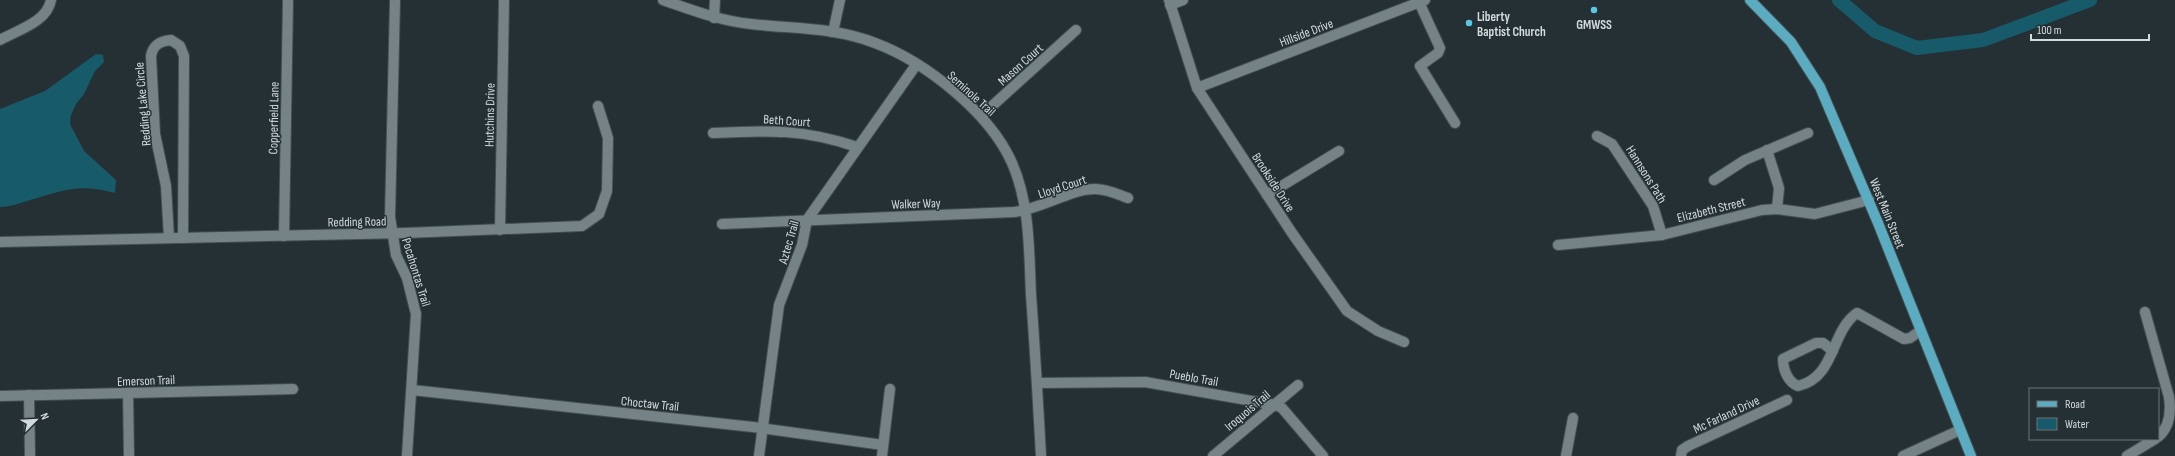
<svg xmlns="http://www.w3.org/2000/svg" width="2175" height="456" viewBox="0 0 2175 456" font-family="'Sofia Sans Condensed',sans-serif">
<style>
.water{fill:#175b6b}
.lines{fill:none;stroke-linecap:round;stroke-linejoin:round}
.river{stroke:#175b6b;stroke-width:14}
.minor-casing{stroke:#444e52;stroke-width:12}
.major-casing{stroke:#444e52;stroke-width:12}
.minor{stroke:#758387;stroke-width:10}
.major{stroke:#5bacc1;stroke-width:10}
.poi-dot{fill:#59c8e5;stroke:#243034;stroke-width:1.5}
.labels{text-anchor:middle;stroke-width:3;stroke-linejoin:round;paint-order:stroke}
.poi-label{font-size:13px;font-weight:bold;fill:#d2dadc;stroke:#243034;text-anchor:start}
.street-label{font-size:13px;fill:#d2dadc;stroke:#243034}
</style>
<rect width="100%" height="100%" fill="#243034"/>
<path class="water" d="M 96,54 L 103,55 L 104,62 L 95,71 L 84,94 L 76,104 L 71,115 L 70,124 L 84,151 L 116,180 L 115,193 C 79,183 64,190 30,200 C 20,203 11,207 0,207 L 0,109 L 45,91 Z"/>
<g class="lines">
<path class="river" d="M 1839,0 L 1875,31 L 1917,48 L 1983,40 L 2090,0"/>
<g class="minor-casing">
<g id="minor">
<path d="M 395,0 L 390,217 L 396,255 L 407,278 L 416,314 L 407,456"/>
<path d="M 663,0 C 692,10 720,21 751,24 C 793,29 834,27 875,43 C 926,62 990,113 1012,163 C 1030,204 1029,251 1031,295 C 1035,348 1038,402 1041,456"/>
<path d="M 1169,0 L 1197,88 L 1292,233 L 1347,311 L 1378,331 L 1404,342"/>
<path d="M 1419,2 L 1440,48 L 1438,53 L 1420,66 L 1455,123"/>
<path d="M 1170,5 L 1183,0"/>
<path d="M 714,18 L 715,0"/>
<path d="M 833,32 L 840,0"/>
<path d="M 0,40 C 18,30 47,22 51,0"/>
<path d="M 1197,88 L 1425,0"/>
<path d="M 981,116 L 1076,30"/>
<path d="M 713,133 C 767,130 805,129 857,147"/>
<path d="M 1597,136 L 1612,144 L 1653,206 L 1662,235"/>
<path d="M 1767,150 L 1779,188 L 1777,209"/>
<path d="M 1714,180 L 1745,160 L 1808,133"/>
<path d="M 1267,195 L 1339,151"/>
<path d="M 722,224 L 1014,212 C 1042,209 1070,189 1095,189 C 1107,189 1117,194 1128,198"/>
<path d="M 500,230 L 504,0"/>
<path d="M 284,236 L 288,0"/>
<path d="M 169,238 L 166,186 L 155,134 L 151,56 C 153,45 160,41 171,40 L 180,46 L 184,56 L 183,238"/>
<path d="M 0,242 L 405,233 L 582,226 L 599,214 L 607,191 L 608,138 L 598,106"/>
<path d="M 1558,245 L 1662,235 L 1762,210 L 1777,209 L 1815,214 L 1869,200"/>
<path d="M 2145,312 L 2169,397 C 2171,411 2170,427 2158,437"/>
<path d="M 1833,351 L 1823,343 L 1816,343 L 1783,359 C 1783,370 1788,382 1798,386 C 1836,377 1830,332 1857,313 L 1904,339 L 1910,338 L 1920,331"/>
<path d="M 1037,383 L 1145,382 L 1275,405 L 1282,408 L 1323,456"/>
<path d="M 412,390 L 753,427 L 883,445"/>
<path d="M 128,393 L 129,456"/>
<path d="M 29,395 L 30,456"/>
<path d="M 0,396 L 293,389"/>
<path d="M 759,456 L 779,305 L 802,245 L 807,220 L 916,65"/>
<path d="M 882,456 L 890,389"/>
<path d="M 1213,456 L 1298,385"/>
<path d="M 1566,456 L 1573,418"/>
<path d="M 1681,456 L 1682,450 L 1688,446 L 1787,400"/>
<path d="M 1903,456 L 1960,430"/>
<path d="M 2127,456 L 2155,439"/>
</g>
</g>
<g class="major-casing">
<path id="major" d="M 1750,0 L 1791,42 L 1820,87 L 1878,223 L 1971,456"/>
</g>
<use href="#minor" class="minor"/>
<use href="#major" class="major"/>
</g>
<g class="poi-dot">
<circle cx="1594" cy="10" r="4"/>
<circle cx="1469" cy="23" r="4"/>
</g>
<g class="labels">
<g class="poi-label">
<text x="1477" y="21">Liberty<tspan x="1477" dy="15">Baptist Church</tspan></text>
<text x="1594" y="29" text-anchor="middle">GMWSS</text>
</g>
<g class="street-label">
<text transform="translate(1306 32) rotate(-21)" y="5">Hillside Drive</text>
<text transform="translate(1020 64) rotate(-42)" y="5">Mason Court</text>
<text transform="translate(972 93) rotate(42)" y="5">Seminole Trail</text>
<text transform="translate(142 104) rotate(-95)" y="5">Redding Lake Circle</text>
<text transform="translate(489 115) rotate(-89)" y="5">Hutchins Drive</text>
<text transform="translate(273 118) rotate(-89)" y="5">Copperfield Lane</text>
<text transform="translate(787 120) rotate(4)" y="5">Beth Court</text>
<text transform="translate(1647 174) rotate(58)" y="5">Hannsons Path</text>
<text transform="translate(1274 182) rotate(57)" y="5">Brookside Drive</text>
<text transform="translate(1062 186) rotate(-18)" y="5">Lloyd Court</text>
<text transform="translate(916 203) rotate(-2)" y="5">Walker Way</text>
<text transform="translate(1711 209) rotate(-14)" y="5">Elizabeth Street</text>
<text transform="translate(1888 213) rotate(68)" y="5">West Main Street</text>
<text transform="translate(357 221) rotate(-1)" y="5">Redding Road</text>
<text transform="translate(788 242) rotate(-74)" y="5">Aztec Trail</text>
<text transform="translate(417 272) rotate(73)" y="5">Pocahontas Trail</text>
<text transform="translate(1194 377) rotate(10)" y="5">Pueblo Trail</text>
<text transform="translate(146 380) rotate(-2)" y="5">Emerson Trail</text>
<text transform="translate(650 403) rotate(6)" y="5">Choctaw Trail</text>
<text transform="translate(1247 410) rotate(-40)" y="5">Iroquois Trail</text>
<text transform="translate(1726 414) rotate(-25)" y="5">Mc Farland Drive</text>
</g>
</g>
<rect x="2029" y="388" width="130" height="52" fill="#243034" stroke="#6a7477"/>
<rect x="2037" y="401" width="20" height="6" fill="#5bacc1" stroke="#6a7477"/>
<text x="2065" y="408" font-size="12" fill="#d2dadc">Road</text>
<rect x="2037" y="418" width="20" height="12" fill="#175b6b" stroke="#6a7477"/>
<text x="2065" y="428" font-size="12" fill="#d2dadc">Water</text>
<g transform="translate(36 420) rotate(66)" stroke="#243034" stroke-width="3" paint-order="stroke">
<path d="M0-3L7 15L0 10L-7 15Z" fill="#d2dadc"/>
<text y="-6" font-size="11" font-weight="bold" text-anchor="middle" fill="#d2dadc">N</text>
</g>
<path d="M2031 34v6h118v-6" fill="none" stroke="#d2dadc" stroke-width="2"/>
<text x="2037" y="34" font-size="12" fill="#d2dadc" stroke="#243034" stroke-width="3" paint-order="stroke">100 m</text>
</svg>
